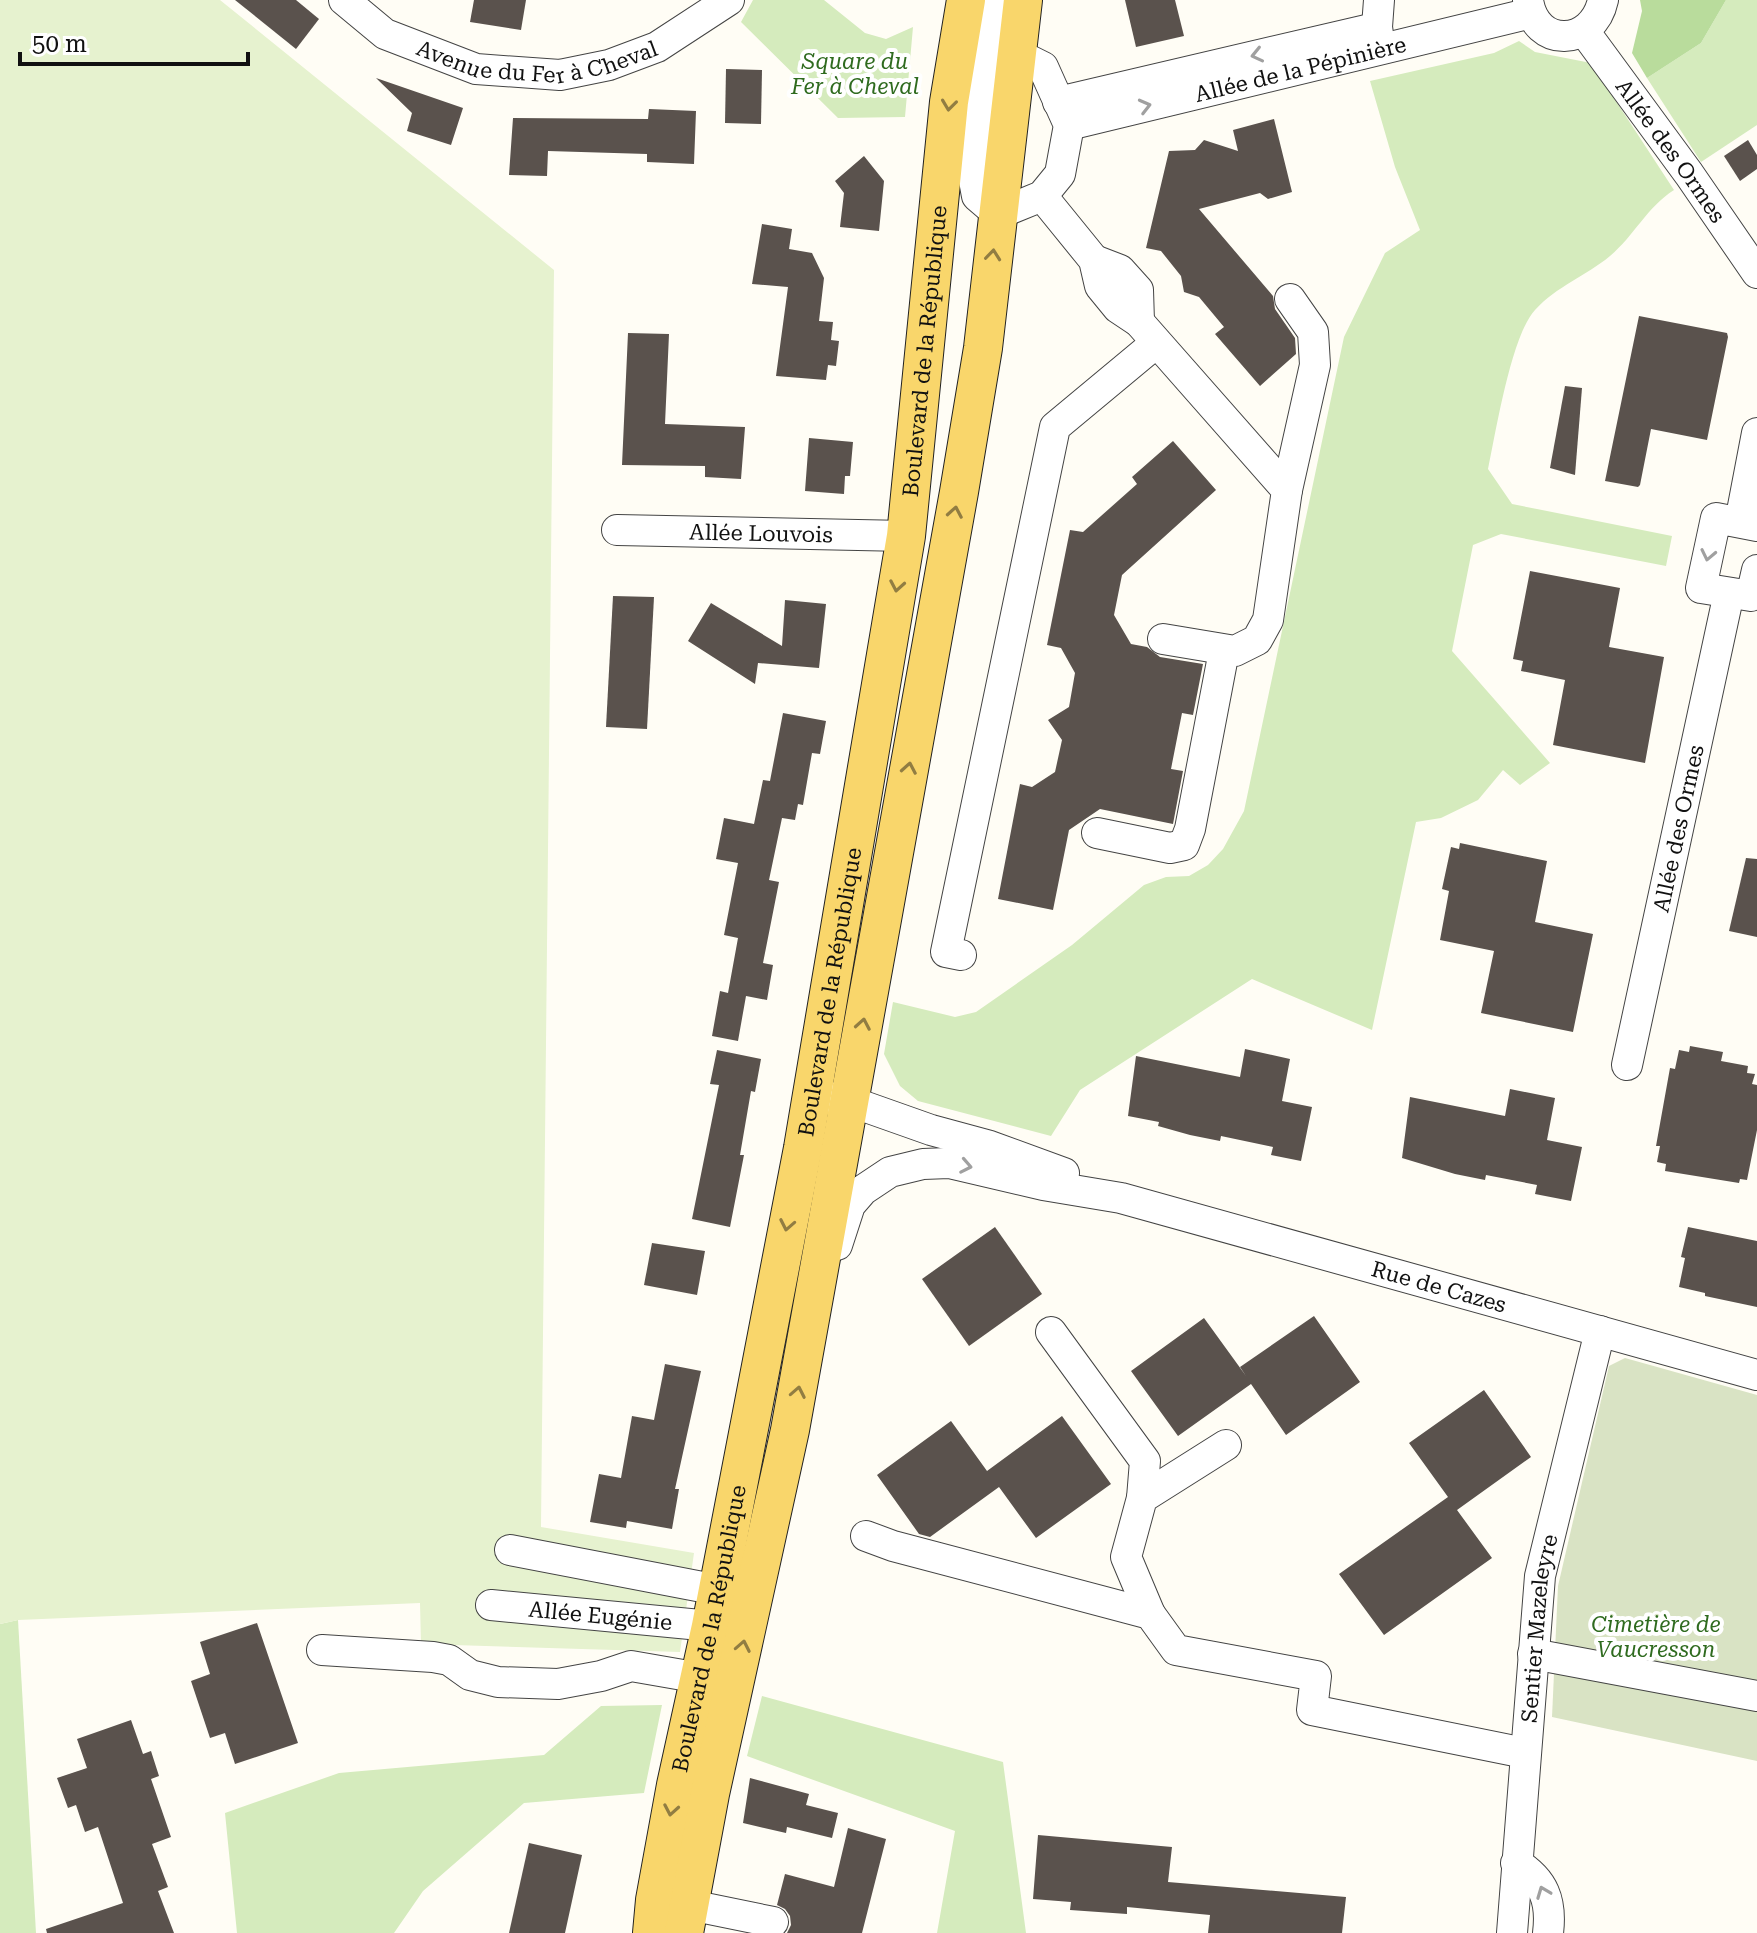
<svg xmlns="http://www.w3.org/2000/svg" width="1757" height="1933" viewBox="0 0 1757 1933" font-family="'Roboto Serif',serif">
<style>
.green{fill:#d5ebbd}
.forest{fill:#b9dc9c}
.cemetery{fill:#d9e3c4}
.pitch{fill:#e6f2cf}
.building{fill:#5a524d}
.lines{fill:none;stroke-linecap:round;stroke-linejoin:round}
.minor-casing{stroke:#444;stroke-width:32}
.major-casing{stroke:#222;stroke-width:40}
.minor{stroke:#fff;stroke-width:30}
.major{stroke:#f9d66b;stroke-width:38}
.oneway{stroke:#a0a0a0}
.oneway2{stroke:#917d42}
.labels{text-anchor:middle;stroke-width:8;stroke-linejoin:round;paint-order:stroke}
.street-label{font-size:22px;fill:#111;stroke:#fff}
.park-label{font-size:22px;font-style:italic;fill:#2f6b1f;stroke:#fff}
</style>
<rect width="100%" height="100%" fill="#fffdf5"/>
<g class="green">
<path d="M 753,0 L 824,0 L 865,33 L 886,39 L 913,27 L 905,117 L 838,118 L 741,22 Z"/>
<path d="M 1726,0 L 1757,0 L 1757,125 L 1701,162 L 1647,78 L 1701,43 Z"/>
<path d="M 1519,41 L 1535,52 L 1591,63 L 1674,190 C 1647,207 1634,236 1610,256 C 1586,276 1557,286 1535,310 C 1511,336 1496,432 1488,469 L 1512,504 L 1672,536 L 1666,566 L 1501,534 L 1473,545 L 1452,651 L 1550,763 L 1520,785 L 1503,770 L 1478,800 L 1441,818 L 1416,822 L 1372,1030 L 1252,979 L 1080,1090 L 1051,1136 L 918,1101 L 900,1086 L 884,1054 L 893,1002 L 955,1017 L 976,1012 L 1072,945 L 1144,885 L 1166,877 L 1189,876 L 1208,865 L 1223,849 L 1244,811 L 1344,337 L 1385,253 L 1420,230 L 1395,167 L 1370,81 L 1494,53 Z"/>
<path d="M 18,1620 L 36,1933 L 0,1933 L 0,1624 Z"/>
<path d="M 762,1696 L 1003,1762 L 1026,1933 L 937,1933 L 955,1831 L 747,1756 Z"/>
<path d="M 662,1705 L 644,1793 L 524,1803 L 423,1891 L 394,1933 L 237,1933 L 225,1813 L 339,1773 L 544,1755 L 601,1706 Z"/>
</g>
<path class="forest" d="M 1640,0 L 1726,0 L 1701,43 L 1647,78 L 1632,53 L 1642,11 Z"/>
<path class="cemetery" d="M 1625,1358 L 1757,1395 L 1757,1761 L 1552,1717 L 1558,1586 L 1609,1366 Z"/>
<path class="pitch" d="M 0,0 L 220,0 L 554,270 L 541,1527 L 694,1553 L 680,1652 L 421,1644 L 420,1603 L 18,1620 L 0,1624 Z"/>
<g class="building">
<path d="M 235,0 L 296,0 L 319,19 L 296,49 Z"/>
<path d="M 474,0 L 526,0 L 521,30 L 470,22 Z"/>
<path d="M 1125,0 L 1175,0 L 1184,36 L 1136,47 Z"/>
<path d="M 726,69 L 762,70 L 761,124 L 725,123 Z"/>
<path d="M 376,78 L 463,108 L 451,145 L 407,131 L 412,113 Z"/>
<path d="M 649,109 L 696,111 L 694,164 L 647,162 L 647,154 L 548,151 L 547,176 L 509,175 L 513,118 L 648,119 Z"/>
<path d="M 1274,119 L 1292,192 L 1268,199 L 1260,193 L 1199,209 L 1273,296 L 1275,309 L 1295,338 L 1296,354 L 1260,386 L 1215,334 L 1224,327 L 1199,297 L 1184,292 L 1181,276 L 1161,251 L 1146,248 L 1169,151 L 1195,150 L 1204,140 L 1238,151 L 1233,130 Z"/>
<path d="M 1748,140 L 1757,155 L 1757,169 L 1740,181 L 1724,156 Z"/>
<path d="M 864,156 L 884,181 L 879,231 L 840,227 L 844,193 L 835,181 Z"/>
<path d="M 762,224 L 792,229 L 789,249 L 812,253 L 824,278 L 819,321 L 833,322 L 831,340 L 839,341 L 836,366 L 828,365 L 826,380 L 776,376 L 788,287 L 752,284 Z"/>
<path d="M 1639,316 L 1727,333 L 1728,337 L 1707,440 L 1651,429 L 1640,485 L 1638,487 L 1605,481 Z"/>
<path d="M 628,333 L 669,334 L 665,424 L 745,427 L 741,479 L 705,477 L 705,466 L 622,465 Z"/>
<path d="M 1565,386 L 1582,388 L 1575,475 L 1550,468 Z"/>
<path d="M 809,438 L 853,442 L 850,476 L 845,476 L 844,494 L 805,491 Z"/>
<path d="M 1173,441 L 1216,490 L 1122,575 L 1114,615 L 1131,644 L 1147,647 L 1160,657 L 1203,664 L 1193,715 L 1182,713 L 1171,769 L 1183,771 L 1173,824 L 1100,809 L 1069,830 L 1053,910 L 998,899 L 1020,784 L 1032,787 L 1055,772 L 1062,740 L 1048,720 L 1069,707 L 1075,673 L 1061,648 L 1047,645 L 1070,530 L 1083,532 L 1137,484 L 1132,477 Z"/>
<path d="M 1530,571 L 1620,588 L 1609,647 L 1664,657 L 1645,763 L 1553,745 L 1565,680 L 1521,671 L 1523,661 L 1513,659 Z"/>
<path d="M 613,596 L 654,597 L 647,729 L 606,727 Z"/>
<path d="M 785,600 L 826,604 L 819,668 L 758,663 L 755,684 L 688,641 L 711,603 L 782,646 Z"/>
<path d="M 783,713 L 826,721 L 820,754 L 812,753 L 803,805 L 798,804 L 795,820 L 782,818 L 769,880 L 779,882 L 763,963 L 773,965 L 767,1000 L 746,996 L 738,1041 L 712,1036 L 720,991 L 728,993 L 738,938 L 724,935 L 738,863 L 716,859 L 724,818 L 754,824 L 763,780 L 770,781 Z"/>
<path d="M 1460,843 L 1547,861 L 1535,922 L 1593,934 L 1573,1032 L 1481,1013 L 1494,951 L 1440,940 L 1449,891 L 1442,889 L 1451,847 L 1459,849 Z"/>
<path d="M 1746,858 L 1757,859 L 1757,937 L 1729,931 Z"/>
<path d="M 1690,1046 L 1723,1052 L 1721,1061 L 1748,1066 L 1747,1073 L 1755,1074 L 1752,1084 L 1757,1085 L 1757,1130 L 1747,1180 L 1740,1179 L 1739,1183 L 1665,1171 L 1666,1164 L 1657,1162 L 1660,1146 L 1656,1146 L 1670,1068 L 1675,1069 L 1679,1050 L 1689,1052 Z"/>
<path d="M 1245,1049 L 1290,1059 L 1282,1101 L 1312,1107 L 1301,1161 L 1271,1155 L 1273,1147 L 1221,1136 L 1220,1141 L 1190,1135 L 1158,1126 L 1159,1122 L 1128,1116 L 1136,1056 L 1240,1077 Z"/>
<path d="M 717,1050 L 761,1059 L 755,1092 L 751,1091 L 740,1155 L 744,1155 L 730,1227 L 692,1219 L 719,1085 L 710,1084 Z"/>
<path d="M 1510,1089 L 1555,1098 L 1547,1140 L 1582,1147 L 1571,1201 L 1535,1194 L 1537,1185 L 1486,1175 L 1485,1180 L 1455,1174 L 1402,1158 L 1410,1097 L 1505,1116 Z"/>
<path d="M 995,1227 L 1042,1294 L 969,1346 L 922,1279 Z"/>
<path d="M 1688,1227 L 1757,1241 L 1757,1307 L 1705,1296 L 1705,1293 L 1679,1287 L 1685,1258 L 1681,1257 Z"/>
<path d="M 652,1243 L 705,1251 L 697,1295 L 644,1285 Z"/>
<path d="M 1314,1316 L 1360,1382 L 1286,1435 L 1251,1384 L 1178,1436 L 1131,1371 L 1204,1318 L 1246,1376 L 1240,1367 Z"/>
<path d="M 665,1364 L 701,1371 L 675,1489 L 679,1489 L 672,1529 L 627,1521 L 626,1528 L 590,1522 L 599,1474 L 621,1478 L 632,1416 L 654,1420 Z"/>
<path d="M 1484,1390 L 1531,1457 L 1457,1510 L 1492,1558 L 1384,1635 L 1339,1574 L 1448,1497 L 1409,1443 Z"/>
<path d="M 1062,1416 L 1111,1484 L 1036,1538 L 999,1487 L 930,1537 L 919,1534 L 877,1475 L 951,1421 L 987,1471 Z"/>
<path d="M 257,1623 L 298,1743 L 235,1764 L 225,1733 L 210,1738 L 191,1681 L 210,1674 L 200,1642 Z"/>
<path d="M 131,1720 L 143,1754 L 151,1751 L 159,1776 L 151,1779 L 171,1837 L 152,1844 L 168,1887 L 158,1891 L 174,1933 L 47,1933 L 46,1929 L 123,1903 L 98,1827 L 85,1832 L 76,1805 L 68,1808 L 57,1778 L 87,1768 L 77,1739 Z"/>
<path d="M 750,1778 L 809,1794 L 806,1805 L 838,1813 L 832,1838 L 787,1827 L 786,1833 L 743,1823 Z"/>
<path d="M 848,1828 L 886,1839 L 862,1933 L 787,1933 L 791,1925 L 790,1916 L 785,1909 L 777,1905 L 785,1874 L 834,1887 Z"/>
<path d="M 1038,1835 L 1172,1847 L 1168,1882 L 1346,1897 L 1342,1933 L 1208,1933 L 1210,1915 L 1127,1907 L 1127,1914 L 1070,1910 L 1071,1902 L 1033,1899 Z"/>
<path d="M 529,1843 L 582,1855 L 565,1933 L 509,1933 Z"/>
</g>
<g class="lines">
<g class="minor-casing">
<g id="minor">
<path id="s1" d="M 344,0 L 385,34 L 476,69 L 560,75 L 609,65 L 657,47 L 729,0"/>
<path d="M 1379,0 L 1377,27 L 1380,48"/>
<path d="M 1528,0 C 1535,49 1593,47 1603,0"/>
<path id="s2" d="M 1584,31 L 1689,174 L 1757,273"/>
<path d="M 958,43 L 1017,54 L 1043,67 L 1069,125 L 1060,174 L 1042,196 L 998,214 L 977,196 L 972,170 L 990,50 L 993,0"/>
<path d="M 1058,102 L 1366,30"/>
<path id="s3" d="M 1069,125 L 1531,13"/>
<path d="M 1042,196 L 1094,260 L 1100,286 L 1118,308 L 1139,322 L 1287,490 L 1268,620 L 1257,640 L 1235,651 L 1163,639"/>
<path d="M 1094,260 L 1120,270 L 1138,290 L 1139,322"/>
<path d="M 1287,490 L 1315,365 L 1313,332 L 1290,299"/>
<path d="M 1740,522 L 1757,433"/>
<path d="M 1757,526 L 1716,518 L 1701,588 L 1751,596 L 1757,570"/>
<path id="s4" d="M 617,530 L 906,536"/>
<path d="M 1097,833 L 1170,848 L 1184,845 L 1190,829 L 1224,651"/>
<path d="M 961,955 L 946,952 L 1055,427 L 1156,343"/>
<path id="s5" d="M 1627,1065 L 1729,593"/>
<path d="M 829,1097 L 849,1101 L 931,1130 L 990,1146 L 1064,1173"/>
<path id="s6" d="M 837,1245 L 850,1205 L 863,1190 L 890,1172 L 923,1164 L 949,1163 L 1043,1185 L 1121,1198 L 1757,1375"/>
<path d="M 1051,1332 L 1145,1461 L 1142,1498"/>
<path d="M 866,1536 L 893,1546 L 1150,1614 L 1176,1650 L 1316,1676 L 1312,1710 L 1525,1753"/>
<path d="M 510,1550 L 718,1590"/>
<path id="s7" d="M 491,1605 L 711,1626"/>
<path d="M 1150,1614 L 1126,1557 L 1142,1498 L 1226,1445"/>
<path d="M 322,1650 L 433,1657 L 449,1660 L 470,1675 L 498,1682 L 558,1684 L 601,1676 L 631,1666 L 700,1678"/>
<path d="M 1533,1654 L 1757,1696"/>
<path d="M 1516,1863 C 1544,1880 1552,1901 1548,1933"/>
<path d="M 690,1905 L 773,1922"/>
<path id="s8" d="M 1512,1933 L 1540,1576 L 1600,1331"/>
</g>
</g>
<g class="major-casing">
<g id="major">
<path id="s9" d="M 652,1933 L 655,1900 L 676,1785 L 711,1626 L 803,1148 L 906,536 L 949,102 L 966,0"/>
<path d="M 684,1933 L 710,1794 L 790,1430 L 959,492 L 983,348 L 1023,0"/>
</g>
</g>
<use href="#minor" class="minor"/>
<use href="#major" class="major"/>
</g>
<defs><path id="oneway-chevron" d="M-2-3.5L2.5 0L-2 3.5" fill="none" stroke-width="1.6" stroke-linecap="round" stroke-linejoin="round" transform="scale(2)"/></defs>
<g class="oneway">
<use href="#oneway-chevron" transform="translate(1257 55) rotate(167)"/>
<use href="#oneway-chevron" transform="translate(1145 106) rotate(-14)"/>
<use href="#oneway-chevron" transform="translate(1708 555) rotate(102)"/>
<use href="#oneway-chevron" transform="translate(966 1166) rotate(11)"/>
<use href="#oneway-chevron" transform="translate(1543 1892) rotate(-111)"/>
</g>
<g class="oneway2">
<use href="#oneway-chevron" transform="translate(949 105) rotate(97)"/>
<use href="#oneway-chevron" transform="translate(993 255) rotate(-84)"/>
<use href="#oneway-chevron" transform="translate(955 512) rotate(-80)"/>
<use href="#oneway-chevron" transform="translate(897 586) rotate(100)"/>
<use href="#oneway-chevron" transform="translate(909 768) rotate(-80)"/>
<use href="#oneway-chevron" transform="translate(863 1024) rotate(-80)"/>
<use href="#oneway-chevron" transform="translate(787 1225) rotate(101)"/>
<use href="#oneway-chevron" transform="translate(798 1392) rotate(-79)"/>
<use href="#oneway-chevron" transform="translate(743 1646) rotate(-79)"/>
<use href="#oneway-chevron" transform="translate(671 1810) rotate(100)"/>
</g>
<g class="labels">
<g class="street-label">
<text dy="8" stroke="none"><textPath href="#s1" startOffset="212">Avenue du Fer à Cheval</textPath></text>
<text dy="8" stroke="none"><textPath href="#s3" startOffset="238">Allée de la Pépinière</textPath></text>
<text dy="8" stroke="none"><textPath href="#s2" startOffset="148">Allée des Ormes</textPath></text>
<text dy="8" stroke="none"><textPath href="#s9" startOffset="1606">Boulevard de la République</textPath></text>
<text dy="8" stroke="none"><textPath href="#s4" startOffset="144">Allée Louvois</textPath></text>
<text dy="8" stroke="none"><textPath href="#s5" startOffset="242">Allée des Ormes</textPath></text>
<text dy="8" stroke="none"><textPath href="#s9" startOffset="958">Boulevard de la République</textPath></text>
<text dy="8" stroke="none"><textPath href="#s6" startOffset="660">Rue de Cazes</textPath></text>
<text dy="8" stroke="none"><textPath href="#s7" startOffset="110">Allée Eugénie</textPath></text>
<text dy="8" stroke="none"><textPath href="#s9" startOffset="310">Boulevard de la République</textPath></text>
<text dy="8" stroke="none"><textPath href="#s8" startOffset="306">Sentier Mazeleyre</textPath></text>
</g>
<g class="park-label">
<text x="855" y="69">Square du<tspan x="855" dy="25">Fer à Cheval</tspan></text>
<text x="1656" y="1632">Cimetière de<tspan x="1656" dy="25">Vaucresson</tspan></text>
</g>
</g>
<path d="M20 52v12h228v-12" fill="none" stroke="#111111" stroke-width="4"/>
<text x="32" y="52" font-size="24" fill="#111111" stroke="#ffffff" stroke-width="6" paint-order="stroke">50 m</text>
</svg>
